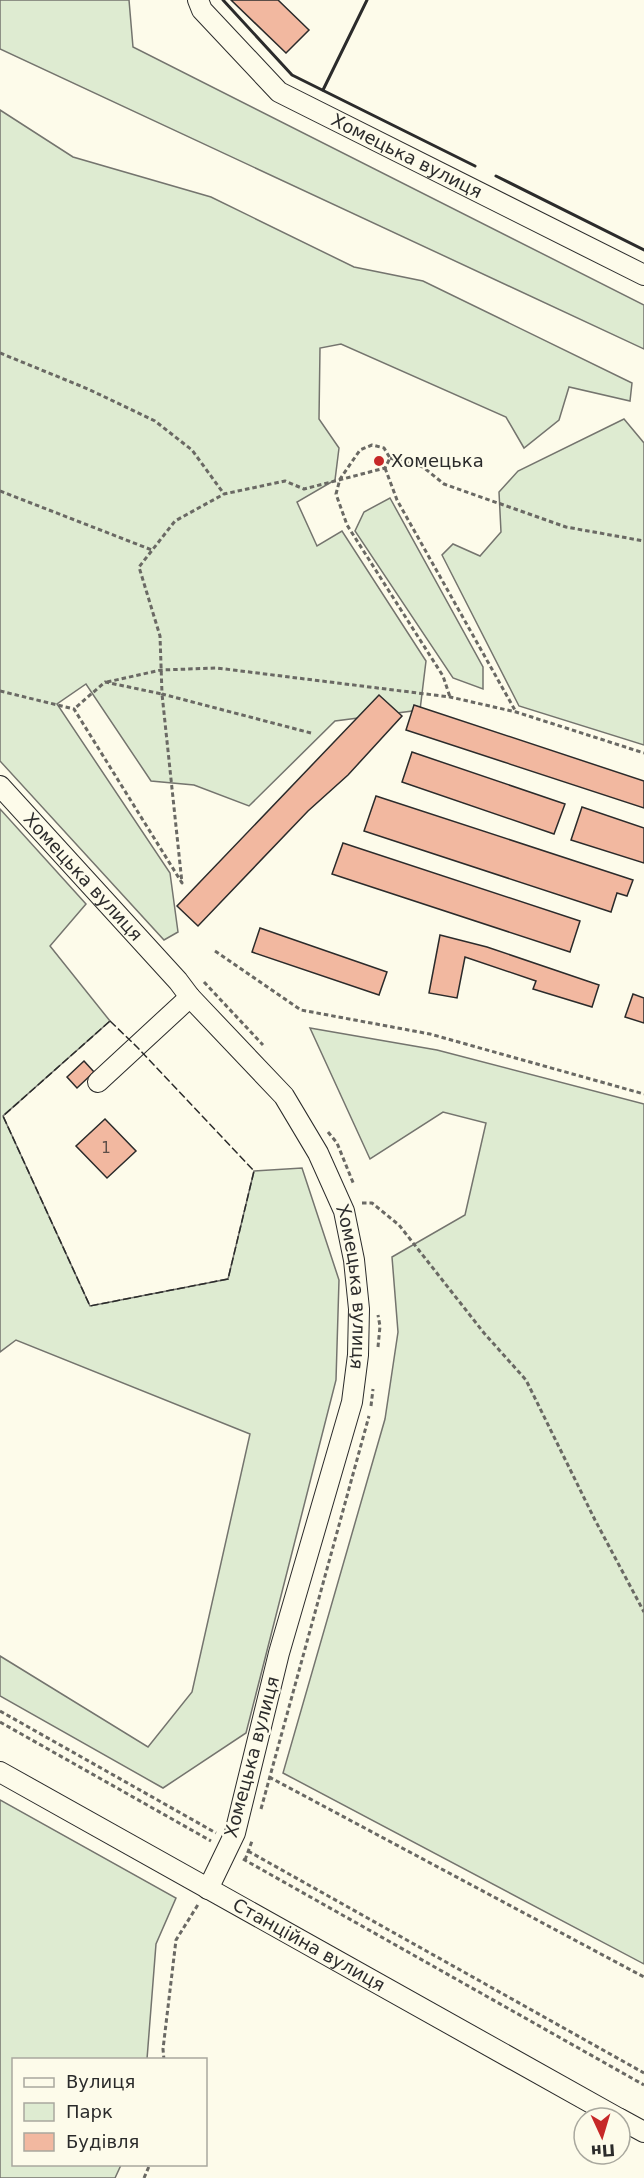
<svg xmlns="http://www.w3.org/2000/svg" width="644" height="2178" viewBox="0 0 644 2178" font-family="'DejaVu Sans',sans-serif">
  <rect width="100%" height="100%" fill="#fdfbea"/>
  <g fill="#deebd1" stroke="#74746e" stroke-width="1.5">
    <polygon points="0,0 129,0 133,47 644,305 644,349 0,49"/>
    <polygon points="0,110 73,157 211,197 354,267 423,281 632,383 630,401 569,387 559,420 524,448 506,417 341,344 320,348 319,419 339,448 335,480 297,502 317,546 342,531 426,661 420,710 335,721 249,806 194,785 151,781 86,684 57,704 170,873 178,932 164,940 0,761"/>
    <polygon points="624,419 644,443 644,745 519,706 442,555 453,544 480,556 501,532 499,492 518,471"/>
    <polygon points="390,498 483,667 483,689 453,678 355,531 364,512"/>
    <polygon points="0,809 86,904 50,946 110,1021 3,1116 90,1306 228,1279 254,1171 302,1168 339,1280 336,1380 246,1733 163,1788 0,1696 0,1656 148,1747 192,1692 250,1434 16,1340 0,1352"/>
    <polygon points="310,1028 437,1050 644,1104 644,1964 283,1773 385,1419 398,1332 392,1257 465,1215 486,1123 443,1112 370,1159"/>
    <polygon points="0,1800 176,1898 156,1944 147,2059 14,2060 14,2164 121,2165 115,2178 0,2178"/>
  </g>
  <g fill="#f2b8a0" stroke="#2b2b2b" stroke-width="1.5">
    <polygon points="231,0 278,0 309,30 286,53"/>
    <polygon points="379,695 402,716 348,775 308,811 198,926 177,906"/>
    <polygon points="414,705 644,781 644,808 406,730"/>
    <polygon points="412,752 565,804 554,834 402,782"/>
    <polygon points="376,796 633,880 627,896 617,893 611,912 364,831"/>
    <polygon points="582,807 644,828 644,863 571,840"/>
    <polygon points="343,843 580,921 570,952 332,874"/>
    <polygon points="260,928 387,972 379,995 252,952"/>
    <polygon points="440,935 487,947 599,985 592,1007 533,989 536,981 465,957 457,998 429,993"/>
    <polygon points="633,994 644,998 644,1023 625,1017"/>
    <polygon points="84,1061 94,1072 77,1088 67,1077"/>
    <polygon points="105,1119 136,1151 107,1178 76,1146"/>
  </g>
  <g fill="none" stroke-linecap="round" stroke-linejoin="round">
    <g stroke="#2b2b2b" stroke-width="22">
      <g id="minor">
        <path id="s1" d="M198,0L202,10L279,92L644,275"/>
        <path id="s2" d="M0,786L178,981L190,997L284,1096L318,1153L344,1211L354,1260L359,1309L358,1355L352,1402L279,1653L235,1833L208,1889"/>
        <polyline points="98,1082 190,997"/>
        <path id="s3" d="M0,1772L618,2118"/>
        <polyline points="620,2119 644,2132"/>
      </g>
    </g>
    <g stroke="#6a6964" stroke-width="3" stroke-dasharray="4.5 3" stroke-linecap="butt">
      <polyline points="0,353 88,389 155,421 192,450 224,494"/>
      <polyline points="390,458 423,467 444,484 566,527 644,541"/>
      <polyline points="385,468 397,500 516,712"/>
      <polyline points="0,491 152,550"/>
      <polyline points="107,682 161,670 217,668 450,697 516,712 644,753"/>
      <polyline points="0,691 74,709 182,883 162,694 105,682 74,709"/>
      <polyline points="311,733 162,694 160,636 139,567 175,521 224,494 285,481 304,489 385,468 390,458 384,448 372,445 360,450 340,479 336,494 347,525 443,676 450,697"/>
      <polyline points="215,951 301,1010 430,1034 644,1094"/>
      <polyline points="204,982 263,1045"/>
      <polyline points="328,1132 337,1143 354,1185"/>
      <polyline points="362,1203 372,1203 399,1225 484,1333 526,1380 595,1520 644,1612"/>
      <polyline points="378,1347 380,1326 378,1315"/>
      <polyline points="371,1406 373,1389"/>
      <polyline points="0,1711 216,1833"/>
      <polyline points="0,1722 211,1841"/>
      <polyline points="269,1777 644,1977"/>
      <polyline points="261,1809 369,1416"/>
      <polyline points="248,1851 644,2073"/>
      <polyline points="243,1859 644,2085"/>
      <polyline points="245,1860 252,1841"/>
      <polyline points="164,2060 163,2049 176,1940 199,1903"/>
      <polyline points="144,2178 150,2164"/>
    </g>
    <use href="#minor" stroke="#fdfbea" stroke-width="20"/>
    <polygon stroke="#2b2b2b" stroke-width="1.5" stroke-dasharray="8 3" stroke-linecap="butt" points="110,1021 137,1047 254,1171 228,1279 90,1306 3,1116"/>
    <g stroke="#2b2b2b" stroke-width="3">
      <polyline points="223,0 292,75 475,166"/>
      <polyline points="323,90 367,0"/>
      <polyline points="496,176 644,250"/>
    </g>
  </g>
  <circle fill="#c62828" stroke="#fdfbea" stroke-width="2" cx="379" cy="461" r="6"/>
  <g text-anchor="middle" stroke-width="4.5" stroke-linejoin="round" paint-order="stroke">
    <g font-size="15" fill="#5d4e48">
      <text x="106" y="1153">1</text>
    </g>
    <g font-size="18" fill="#2b2b2b" stroke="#fdfbea">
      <text dy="6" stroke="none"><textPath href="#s1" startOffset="266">Хомецька вулиця</textPath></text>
      <text dy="6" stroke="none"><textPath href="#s2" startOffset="123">Хомецька вулиця</textPath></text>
      <text dy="6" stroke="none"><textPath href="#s2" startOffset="627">Хомецька вулиця</textPath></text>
      <text transform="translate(252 1757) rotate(-75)" y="6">Хомецька вулиця</text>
      <text dy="6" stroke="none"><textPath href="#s3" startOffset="354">Станційна вулиця</textPath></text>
    </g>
    <g font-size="18" fill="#2b2b2b" stroke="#fdfbea" text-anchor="start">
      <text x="391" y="467">Хомецька</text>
    </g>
  </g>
  <rect x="12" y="2058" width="195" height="108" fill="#fdfbea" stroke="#a9a89e" stroke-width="1.5"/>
  <rect x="24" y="2078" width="30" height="9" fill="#fdfbea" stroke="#a9a89e" stroke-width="1.5"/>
  <text x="66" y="2088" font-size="18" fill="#2b2b2b">Вулиця</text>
  <rect x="24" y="2103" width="30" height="18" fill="#deebd1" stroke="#a9a89e" stroke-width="1.5"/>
  <text x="66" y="2118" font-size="18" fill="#2b2b2b">Парк</text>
  <rect x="24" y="2133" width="30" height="18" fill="#f2b8a0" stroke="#a9a89e" stroke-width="1.5"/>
  <text x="66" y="2148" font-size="18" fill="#2b2b2b">Будівля</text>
  <g transform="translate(602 2136) rotate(176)"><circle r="28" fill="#fdfbea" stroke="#a9a89e" stroke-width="1.5"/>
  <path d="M0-4.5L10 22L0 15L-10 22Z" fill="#c62828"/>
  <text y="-9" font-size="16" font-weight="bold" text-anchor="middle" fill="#2b2b2b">Пн</text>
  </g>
</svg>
